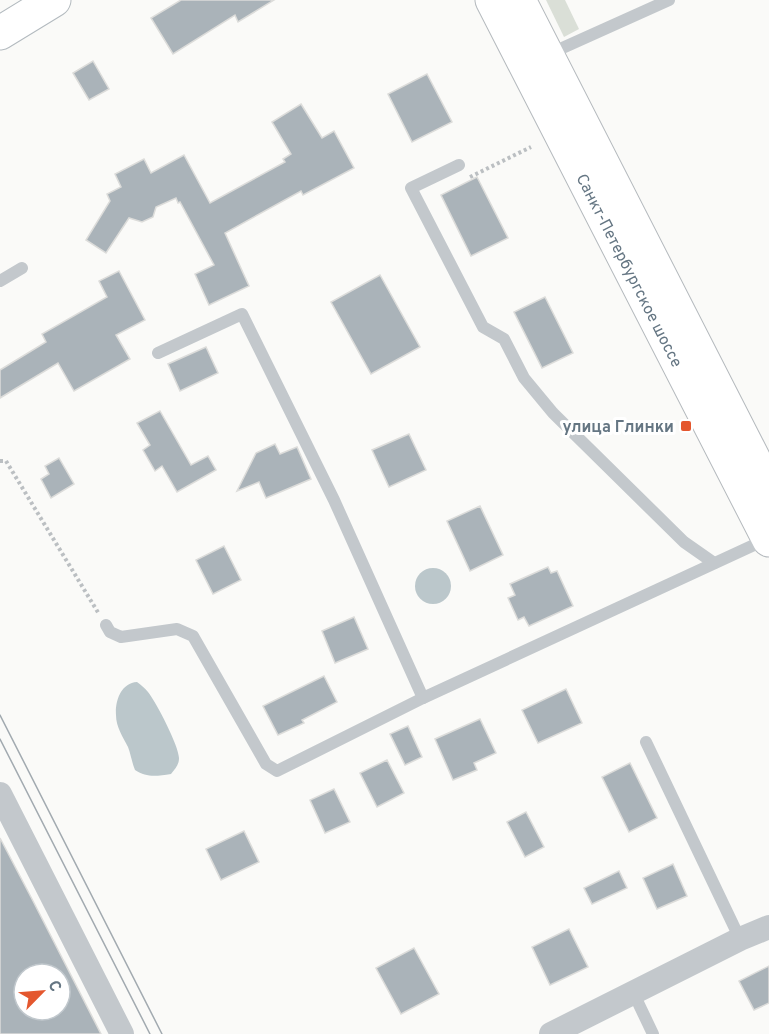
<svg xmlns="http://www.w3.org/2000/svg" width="769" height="1034" viewBox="0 0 769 1034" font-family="Overpass,sans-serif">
  <rect width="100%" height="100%" fill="#fafaf8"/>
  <polygon fill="#dadfd7" points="546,0 565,0 579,29 564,37"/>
  <g fill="#bbc7cb">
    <circle cx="433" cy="586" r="18"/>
    <path d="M137,682C141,685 145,688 148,692C156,702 179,746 179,758C179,765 175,769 171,774C157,776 147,778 135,770C132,763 131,755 128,747C123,737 116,727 116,715C115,701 121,683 137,682Z"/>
  </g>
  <g fill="#aab3b9" stroke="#dcdcda" stroke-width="1.5" fill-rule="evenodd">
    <polygon points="181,0 274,0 238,22 235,15 173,54 151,18"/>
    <polygon points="93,61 109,89 89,100 73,73"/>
    <polygon points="427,74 452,122 412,142 388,94"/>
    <polygon points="301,104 322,138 334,131 354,168 303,195 301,191 225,233 249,286 209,305 195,274 214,265 180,202 178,203 176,198 156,207 153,217 142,222 129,218 106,253 86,240 110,201 107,194 121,187 115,174 144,159 151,173 184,155 210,203 285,162 283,159 291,154 272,122"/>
    <polygon points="477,177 508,238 471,256 441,195"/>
    <polygon points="119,271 145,320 116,335 130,359 74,391 58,363 0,398 0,370 46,342 42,334 107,297 99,281"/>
    <polygon points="380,275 420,347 371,374 331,302"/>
    <polygon points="545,297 573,353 542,368 514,312"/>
    <polygon points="206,347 218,373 180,391 168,364"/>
    <polygon points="160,411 191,465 208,456 216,470 177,492 162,466 155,471 143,450 150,445 137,423"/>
    <polygon points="409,434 426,470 389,487 372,450"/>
    <polygon points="275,444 280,454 297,447 311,479 266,498 259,482 237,491 256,453"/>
    <polygon points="59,458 74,484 51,498 41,479 49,474 45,466"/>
    <polygon points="480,506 503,555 470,571 447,521"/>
    <polygon points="224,546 241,580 213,594 196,560"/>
    <polygon points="548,567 551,573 557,571 573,606 529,626 524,617 518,620 508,598 515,595 510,584"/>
    <polygon points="354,617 368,649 335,663 322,631"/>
    <polygon points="324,676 337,702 302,720 304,723 278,735 263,706"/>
    <polygon points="566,689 582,723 538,743 522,710"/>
    <polygon points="480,719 496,753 474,763 477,770 453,780 435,739"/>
    <polygon points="408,726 422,757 405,765 390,734"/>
    <polygon points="387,760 404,793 377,807 360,773"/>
    <polygon points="630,763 657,818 629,832 602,777"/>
    <polygon points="334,789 350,822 325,833 310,800"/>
    <polygon points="526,812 544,847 525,857 507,822"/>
    <polygon points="244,831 259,862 221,880 206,849"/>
    <path d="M0,838L33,901L101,1034H0ZM24,974H60V1010H24Z"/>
    <polygon points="673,864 687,896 657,909 643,878"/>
    <polygon points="619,871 627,888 592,904 584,888"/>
    <polygon points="569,929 588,967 550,985 532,947"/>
    <polygon points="414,948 439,994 401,1014 376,968"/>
    <polygon points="769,966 769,1003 754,1010 739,981"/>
  </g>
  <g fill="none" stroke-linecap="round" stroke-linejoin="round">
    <g stroke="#b3babf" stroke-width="35">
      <polyline id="secondary" points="0,33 54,0"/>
    </g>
    <g stroke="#b5babe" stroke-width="35">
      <g id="primary">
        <polyline points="492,0 769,540"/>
        <polyline points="519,0 769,489"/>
      </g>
    </g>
    <g stroke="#bbbfc2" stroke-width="4" stroke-dasharray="3 3" stroke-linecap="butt">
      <polyline points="470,177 531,147"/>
      <polyline points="0,461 6,461 99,614"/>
    </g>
    <g stroke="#c3c8cc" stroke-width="12">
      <polyline points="549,54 669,0"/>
      <polyline points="459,165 411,188 483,327 504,339 524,378 553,413 684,542 714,563"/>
      <polyline points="0,281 22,268"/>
      <polyline points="158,353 242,314 334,500 423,698"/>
      <polyline points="106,625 110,632 121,637 177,629 193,636 266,764 277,771 423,698 767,539"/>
      <polyline points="646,742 740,939"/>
      <polyline points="633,992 653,1034"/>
    </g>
    <g stroke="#c3c8cc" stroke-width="24">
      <polyline points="0,794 122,1034"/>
      <polyline points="551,1034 740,939 769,927"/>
    </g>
    <use href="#secondary" stroke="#fff" stroke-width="33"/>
    <use href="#primary" stroke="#fff" stroke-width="33"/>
    <g stroke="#a2aab0" stroke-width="1.5">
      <polyline points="0,715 162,1034"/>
      <polyline points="0,739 150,1034"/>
    </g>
  </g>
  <rect fill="#e4572e" stroke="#fff" stroke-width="2" x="680" y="420" width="12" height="12" rx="3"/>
  <g text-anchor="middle" stroke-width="6" stroke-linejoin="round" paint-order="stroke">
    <g font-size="16" fill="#657683" stroke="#fff">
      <text transform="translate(630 270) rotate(63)" y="6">Санкт-Петербургское шоссе</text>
    </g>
    <g font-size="16" font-weight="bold" fill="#657683" stroke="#fff" text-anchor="end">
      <text x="674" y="432">улица Глинки</text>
    </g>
  </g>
  <g transform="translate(42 992) rotate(65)"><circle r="28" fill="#ffffff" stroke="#c1c8cd" stroke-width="1.5"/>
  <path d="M0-4.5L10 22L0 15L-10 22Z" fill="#e4572e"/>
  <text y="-9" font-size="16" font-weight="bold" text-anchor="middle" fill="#657683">С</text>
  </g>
</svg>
